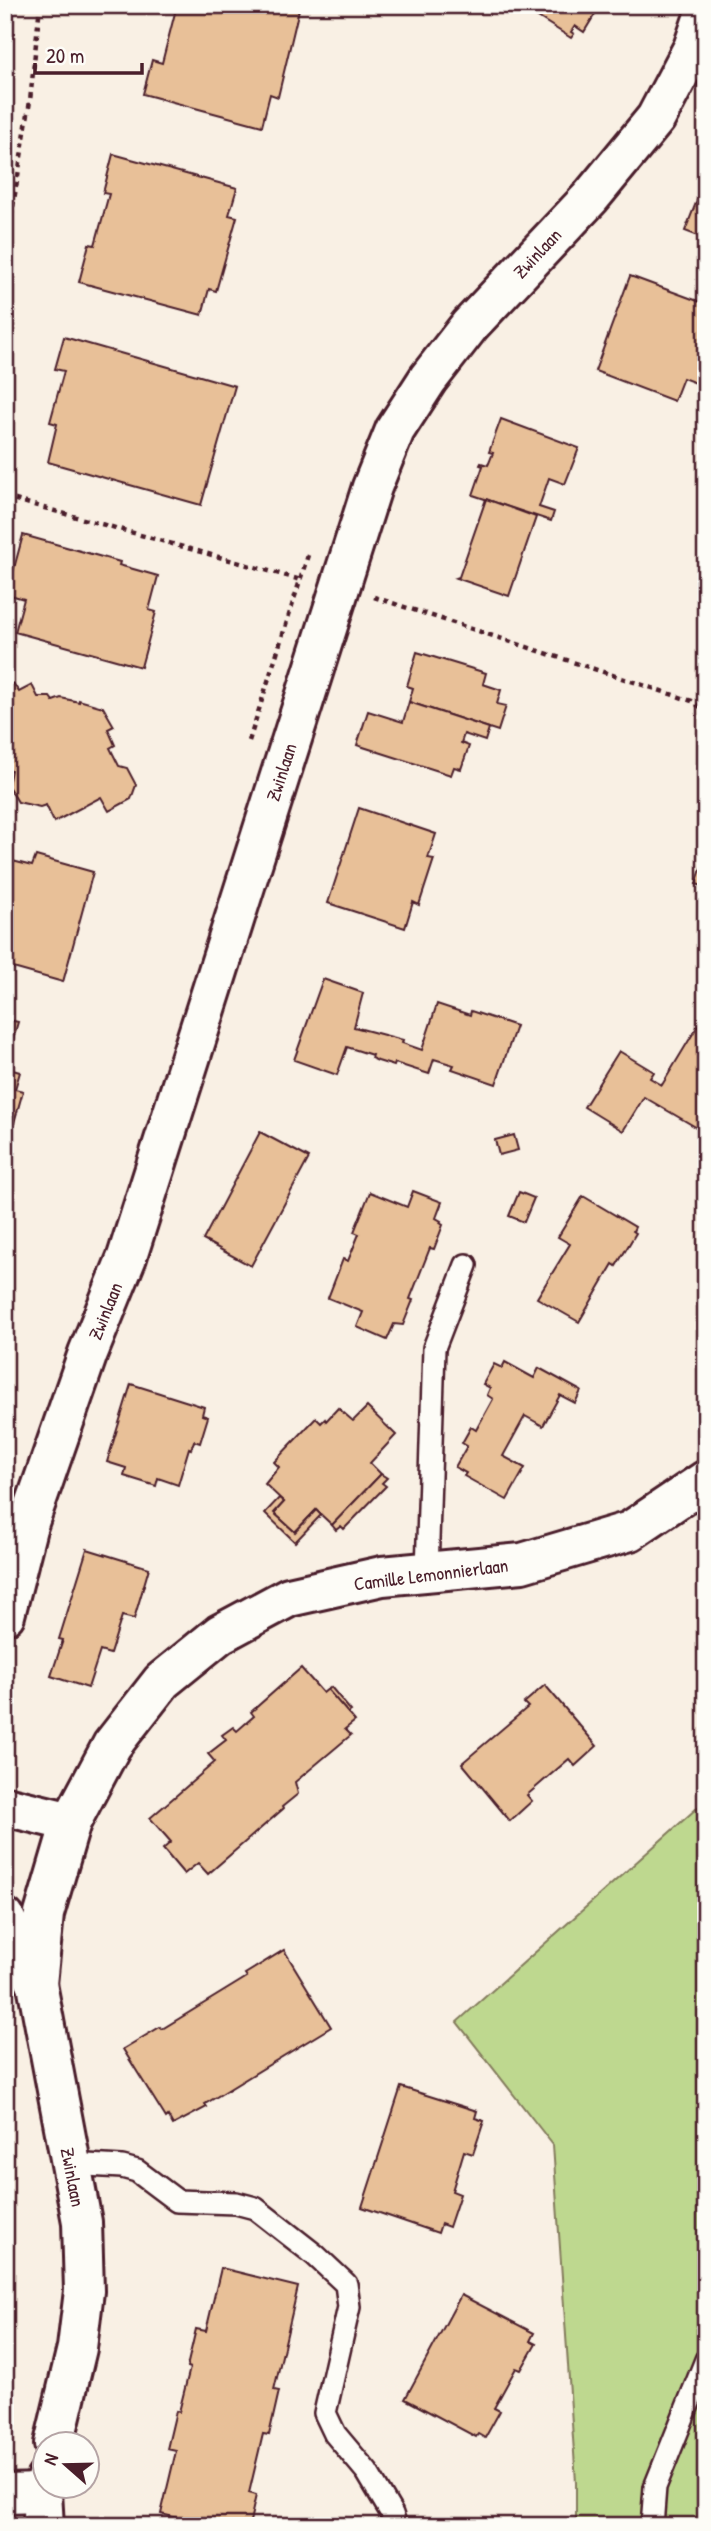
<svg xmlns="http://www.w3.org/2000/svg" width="711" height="2531" viewBox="0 0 711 2531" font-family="'Patrick Hand',sans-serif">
  <rect width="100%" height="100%" fill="#f9f0e4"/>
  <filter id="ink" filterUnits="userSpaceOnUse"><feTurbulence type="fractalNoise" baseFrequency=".0143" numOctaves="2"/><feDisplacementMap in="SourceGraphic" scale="14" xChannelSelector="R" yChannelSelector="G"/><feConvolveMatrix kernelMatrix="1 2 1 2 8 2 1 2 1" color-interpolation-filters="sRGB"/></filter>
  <g filter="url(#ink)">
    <polygon fill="#bed88f" stroke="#847c5d" stroke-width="2" points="706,1800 706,2526 576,2526 576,2482 553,2145 457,2022"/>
    <g fill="#e8c098" stroke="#4a1f2b" stroke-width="2">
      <polygon points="177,5 300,5 278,97 270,94 262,126 143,94 152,60 162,63"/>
      <polygon points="519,5 592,5 598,9 584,32 575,26 571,32 574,34 571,38"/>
      <polygon points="113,154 237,188 229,215 237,217 216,291 209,289 202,315 79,282 89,244 95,245 109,194 103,193"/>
      <polygon points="706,177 706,239 685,231"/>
      <polygon points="630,276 706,304 706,383 701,385 683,378 674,401 595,371"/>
      <polygon points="64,337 235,386 201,505 48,462 57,424 50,422 64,371 55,369"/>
      <polygon points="501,419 579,448 565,484 549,478 539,507 554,512 551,521 473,495 483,466 480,465 481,463 488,465 489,463 493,453 489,452"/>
      <polygon points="486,499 536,517 509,596 456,578 459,577"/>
      <polygon points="23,535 120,562 119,565 158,576 149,610 156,612 141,667 15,632 24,599 7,594"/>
      <polygon points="417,652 486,673 483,684 501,690 497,704 506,706 498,731 409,702 413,688 407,686"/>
      <polygon points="13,683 19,692 32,685 38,697 50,697 53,701 61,698 79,702 79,700 103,707 114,726 108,729 115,745 110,748 119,766 127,768 136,785 131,799 109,811 101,797 54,822 46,805 40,807 18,802 8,786 11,770 5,768 5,684 6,687"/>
      <polygon points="409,702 489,728 485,741 464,734 461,743 469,746 461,769 454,767 451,775 357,745 368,711 403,722"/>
      <polygon points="359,808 436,834 428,858 434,859 419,905 413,902 405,928 328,903"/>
      <polygon points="706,854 706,887 696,884"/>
      <polygon points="36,856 93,872 63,982 6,966 8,955 5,954 5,859 32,866"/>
      <polygon points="323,979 363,993 354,1027 403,1040 402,1043 422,1050 437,1004 470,1015 471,1011 516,1026 496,1084 452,1069 454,1065 434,1059 429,1074 395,1063 394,1066 378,1061 371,1058 372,1055 347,1047 337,1075 294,1060"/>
      <polygon points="706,1012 706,1133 644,1097 623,1131 584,1107 619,1051 654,1072 650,1078 662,1085"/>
      <polygon points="5,1019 18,1022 5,1066"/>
      <polygon points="5,1068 20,1072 15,1089 23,1091 5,1155"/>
      <polygon points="260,1132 309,1158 251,1266 203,1240"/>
      <polygon points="514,1135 518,1150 499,1155 495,1140"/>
      <polygon points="413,1191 442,1202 436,1218 441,1221 440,1223 443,1225 434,1249 430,1248 410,1299 413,1300 403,1325 394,1324 387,1340 357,1327 363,1312 328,1298 343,1259 348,1261 359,1234 354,1232 370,1192 407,1207"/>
      <polygon points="519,1192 534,1198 524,1222 509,1216"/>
      <polygon points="583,1196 635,1227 633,1231 636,1233 616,1266 613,1264 579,1322 537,1298 570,1244 558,1237"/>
      <polygon points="505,1362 534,1378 539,1368 581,1391 575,1403 560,1395 543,1426 525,1416 503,1456 525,1468 507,1500 464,1476 466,1473 455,1467 467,1446 462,1443 471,1427 476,1430 493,1399 487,1395 490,1388 483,1384 494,1364 502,1368"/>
      <polygon points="131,1384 204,1407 202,1415 208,1417 200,1443 194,1441 191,1449 189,1448 178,1485 158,1478 156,1486 124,1476 126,1468 107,1462"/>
      <polygon points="367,1407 396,1435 370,1463 381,1474 332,1525 316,1510 295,1532 274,1513 284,1502 265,1484 279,1467 274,1462 316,1418 321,1423 325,1419 326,1421 338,1408 353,1421"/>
      <polygon points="381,1474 387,1478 382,1483 386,1486 344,1529 341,1526 336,1530 332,1525"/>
      <polygon points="279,1498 284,1502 274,1513 295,1532 316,1510 321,1515 295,1542 265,1513"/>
      <polygon points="87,1549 149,1568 134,1619 122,1616 110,1654 100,1651 88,1688 51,1676 63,1640 59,1639"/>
      <polygon points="301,1668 323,1693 328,1689 355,1721 345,1729 351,1735 295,1782 298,1794 282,1807 283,1809 208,1874 198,1863 184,1874 163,1849 171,1842 150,1818 215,1762 208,1754 226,1740 222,1735 233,1727 237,1731 254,1716 251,1712"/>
      <polygon points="545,1685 597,1746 575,1766 569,1759 527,1795 532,1801 510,1821 462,1763 528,1707 524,1703"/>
      <polygon points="331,1687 351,1711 348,1713 328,1690"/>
      <polygon points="284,1950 331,2027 205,2104 207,2107 173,2125 168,2116 166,2118 123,2049 160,2027 162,2029 247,1977 245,1974"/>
      <polygon points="401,2087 477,2111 475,2118 484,2121 473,2154 464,2151 452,2191 460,2194 449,2227 441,2224 438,2233 362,2207"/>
      <polygon points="221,2268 298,2287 274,2390 279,2391 269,2435 263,2434 249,2493 256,2495 249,2526 224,2526 200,2520 199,2523 161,2514 176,2451 167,2449 176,2411 179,2412 190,2368 187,2367 196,2329 206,2331"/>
      <polygon points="461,2295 534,2333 530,2341 536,2344 521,2370 516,2368 494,2408 500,2411 485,2438 478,2434 476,2437 405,2399"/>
    </g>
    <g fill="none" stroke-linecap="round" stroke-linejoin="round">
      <g stroke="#4a1f2b" stroke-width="26">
        <g id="lane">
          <polyline points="427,1572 434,1348 466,1265"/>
          <polyline points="69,2164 122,2167 137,2171 177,2201 236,2203 255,2208 315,2255 346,2284 349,2307 325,2413 335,2434 367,2472 392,2514 396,2526"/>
          <polyline points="652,2526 655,2487 706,2360"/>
        </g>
      </g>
      <g stroke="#4a1f2b" stroke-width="44">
        <g id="street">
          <polyline points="5,1615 27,1528 88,1353 127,1257 372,487 395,430 428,379 470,325 590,198 656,118 693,48 706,10"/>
          <polyline points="5,1806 71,1822"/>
          <polyline points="5,1918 37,1984 82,2222 84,2291 77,2348 54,2444"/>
          <polyline points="37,1984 44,1914 71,1822 112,1745 162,1681 220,1634 289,1597 382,1576 522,1563 630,1531 706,1480"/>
          <polyline points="5,2494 42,2493"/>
          <polyline points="44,2526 42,2493 46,2479"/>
        </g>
      </g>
      <g stroke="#4a1f2b" stroke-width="4.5" stroke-dasharray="5 5" stroke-linecap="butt">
        <polyline points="5,256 30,101 40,5"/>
        <polyline points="5,497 301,580"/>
        <polyline points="374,597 692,701 706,711"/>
        <polyline points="249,741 309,552"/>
      </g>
      <use href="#lane" stroke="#fdfcf7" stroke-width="21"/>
      <use href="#street" stroke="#fdfcf7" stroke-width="38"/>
    </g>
  </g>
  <g text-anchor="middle" stroke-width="5" stroke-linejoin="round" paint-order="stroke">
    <g font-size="19" fill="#4a1f2b" stroke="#fdfcf7">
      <text transform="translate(537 253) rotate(-47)" y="7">Zwinlaan</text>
      <text transform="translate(281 772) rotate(-72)" y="7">Zwinlaan</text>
      <text transform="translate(105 1311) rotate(-68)" y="7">Zwinlaan</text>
      <text transform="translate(431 1574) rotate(-7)" y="7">Camille Lemonnierlaan</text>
      <text transform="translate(73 2177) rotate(79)" y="7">Zwinlaan</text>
    </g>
  </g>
  <rect width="711" height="2531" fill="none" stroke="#fdfcf7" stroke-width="28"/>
  <rect x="14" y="14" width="683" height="2503" fill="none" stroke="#4a1f2b" stroke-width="2.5" filter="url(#ink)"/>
  <g transform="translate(66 2465) rotate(290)"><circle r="33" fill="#fdfcf7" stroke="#b5a4a5" stroke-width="2"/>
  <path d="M0-5L12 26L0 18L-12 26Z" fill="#4a1f2b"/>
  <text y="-10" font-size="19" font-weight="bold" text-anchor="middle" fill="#4a1f2b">N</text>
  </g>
  <path d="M35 63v10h107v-10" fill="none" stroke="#4a1f2b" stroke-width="3.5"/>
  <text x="46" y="63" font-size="21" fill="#4a1f2b" stroke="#fdfcf7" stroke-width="5" paint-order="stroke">20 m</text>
</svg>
